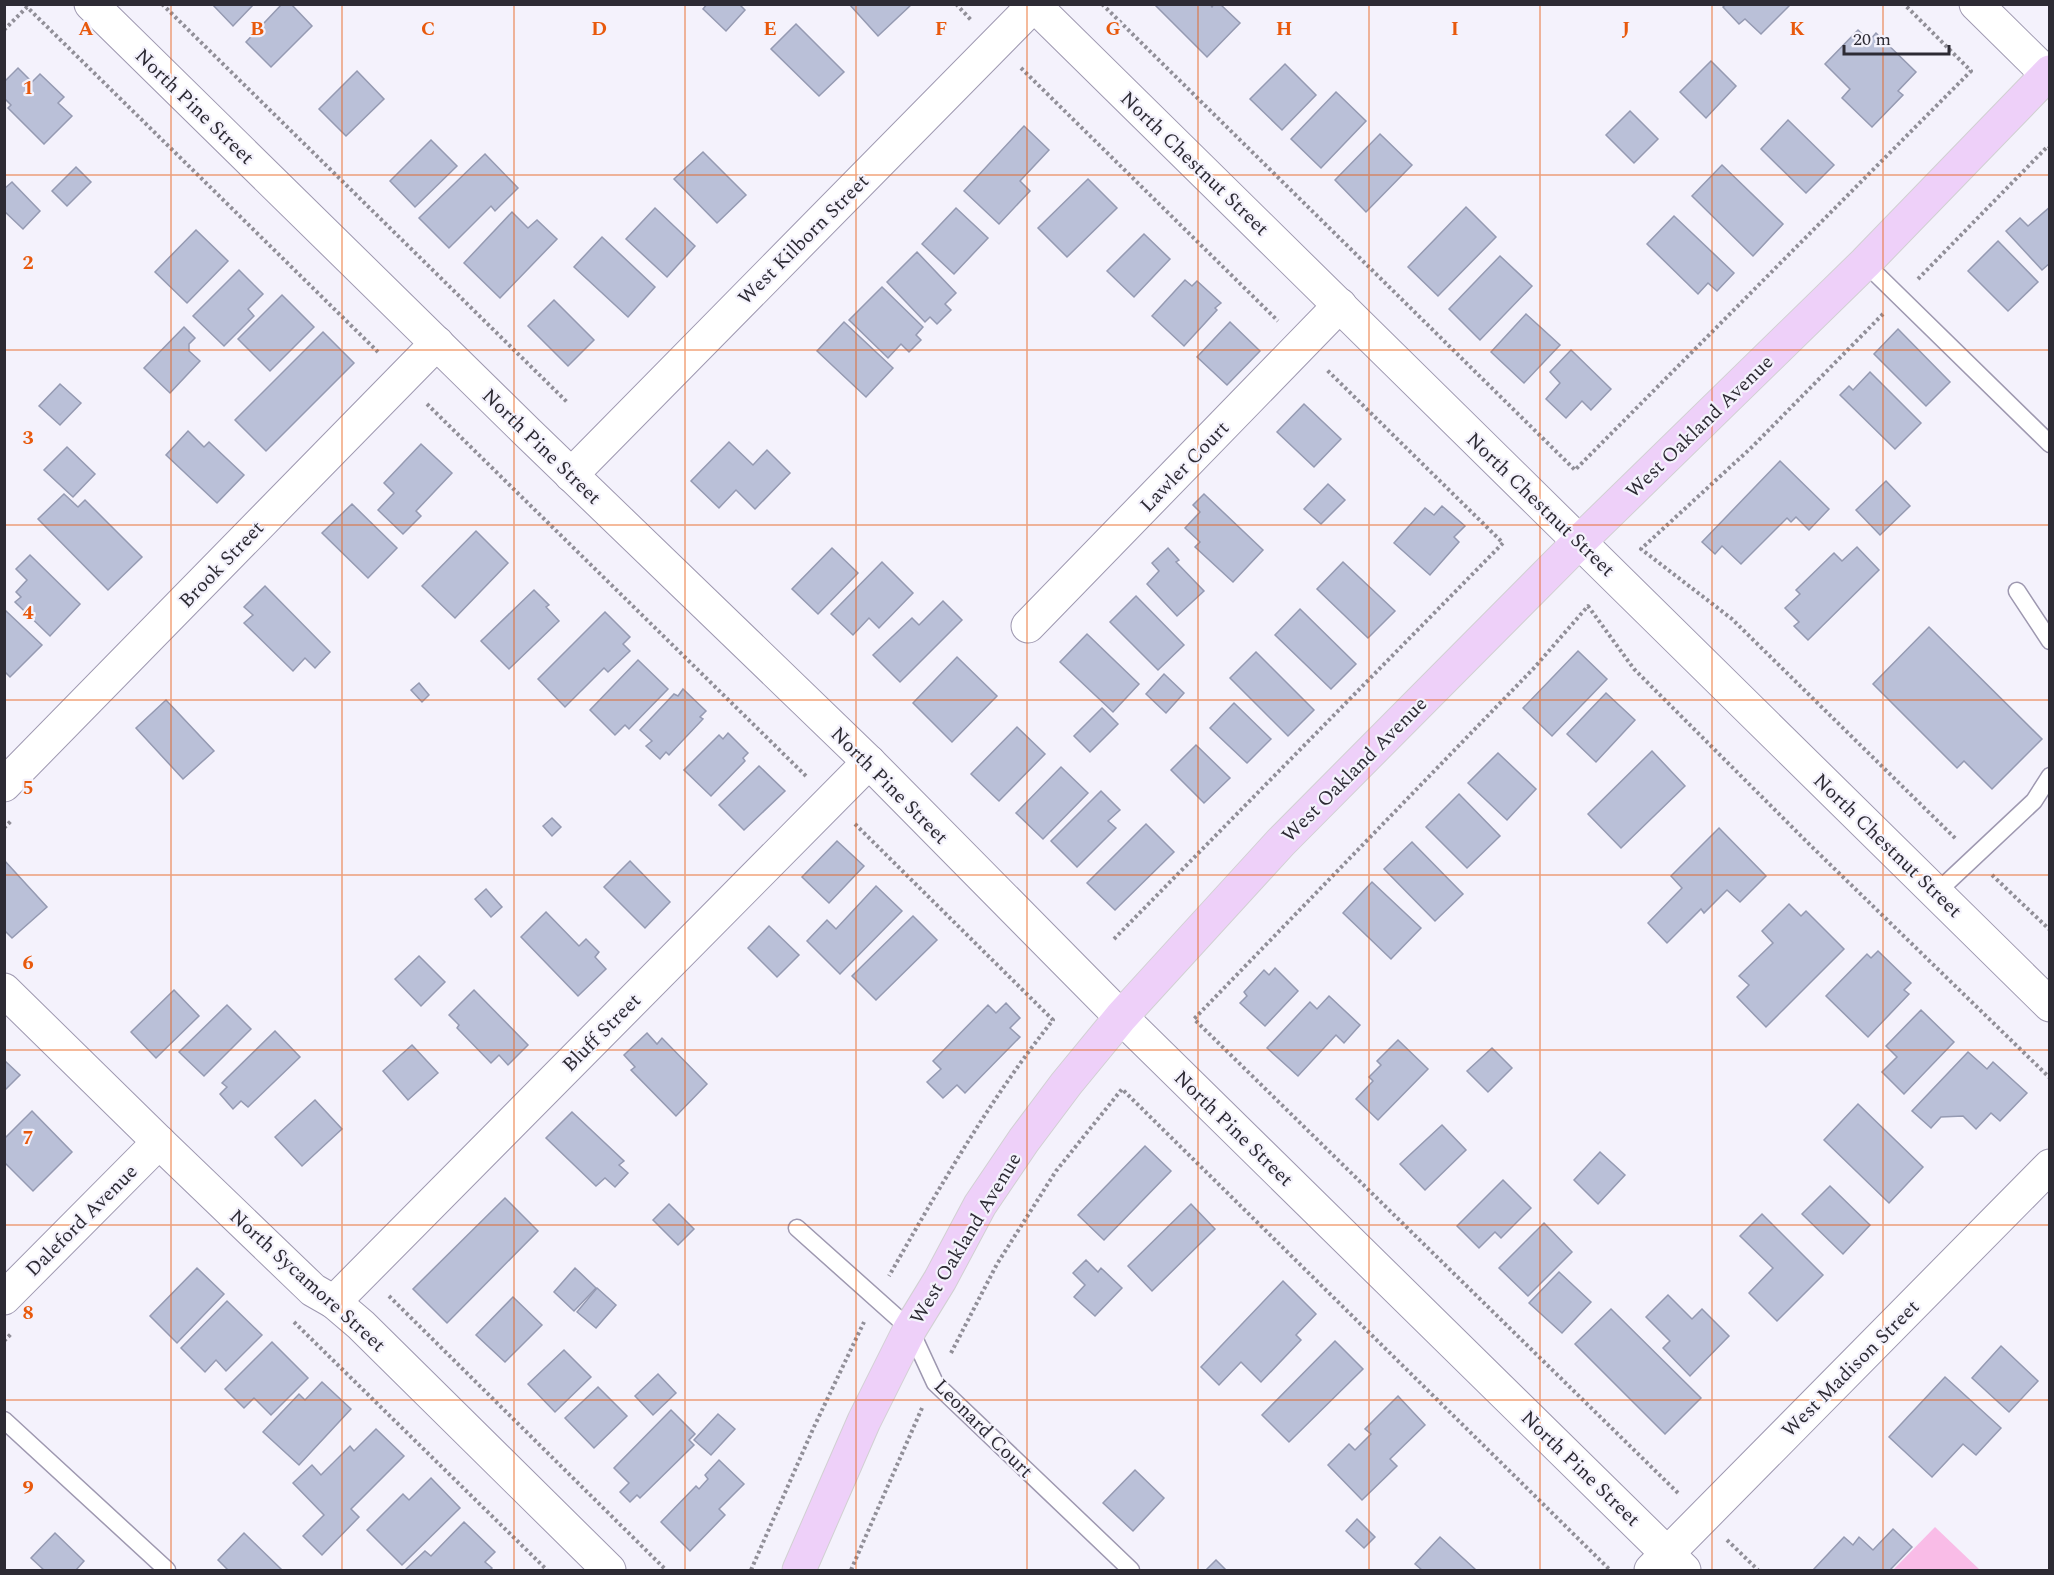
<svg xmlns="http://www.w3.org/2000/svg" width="2054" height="1575" viewBox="0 0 2054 1575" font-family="Spectral,serif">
  <rect width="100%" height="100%" fill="#f4f2fc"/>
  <polygon fill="#f9bce7" points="1935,1527 1980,1570 1893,1570"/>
  <g fill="#bac0d8" stroke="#959ab2" stroke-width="1.5">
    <polygon points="212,4 254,4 233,26"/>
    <polygon points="282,4 291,4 312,26 271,67 246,42"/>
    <polygon points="707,4 739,4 745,10 726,31 703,9"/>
    <polygon points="849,4 912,4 878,36"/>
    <polygon points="1154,4 1210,4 1212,7 1214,4 1220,4 1240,23 1207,57"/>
    <polygon points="1726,4 1791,4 1761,34 1745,19 1739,24 1723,7"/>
    <polygon points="796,24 844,72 819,96 771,49"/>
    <polygon points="1858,30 1869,41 1876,33 1916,72 1898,91 1903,95 1872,127 1842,98 1850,89 1825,64"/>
    <polygon points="1711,61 1736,86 1706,118 1680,92"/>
    <polygon points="1285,64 1316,95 1282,130 1250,99"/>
    <polygon points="18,68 32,82 40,74 64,97 58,103 72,116 44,144 8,108 11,105 4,98 4,82"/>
    <polygon points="357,71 384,99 346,136 319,109"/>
    <polygon points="1336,92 1366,121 1321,168 1291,139"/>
    <polygon points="1630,111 1658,139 1634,163 1606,135"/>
    <polygon points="1788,120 1834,165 1806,193 1761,149"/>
    <polygon points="1024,126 1049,150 1020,181 1030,191 999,224 964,191"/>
    <polygon points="1380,134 1412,165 1366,212 1335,180"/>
    <polygon points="431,140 457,166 415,207 390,181"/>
    <polygon points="703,152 746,195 717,223 674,179"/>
    <polygon points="485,154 518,188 495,211 491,206 449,248 419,218"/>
    <polygon points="1722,165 1783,224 1753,256 1692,196"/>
    <polygon points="76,167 91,182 67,206 52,191"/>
    <polygon points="1088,179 1117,208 1067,257 1038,228"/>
    <polygon points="12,182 40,211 23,229 4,211 4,189"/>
    <polygon points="1466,207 1496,237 1438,296 1408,267"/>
    <polygon points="2050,207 2050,263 2042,270 2006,231 2020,218 2028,226"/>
    <polygon points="655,208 695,246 667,277 626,239"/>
    <polygon points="956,208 988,238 954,274 922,244"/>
    <polygon points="512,212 528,228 537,220 557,239 500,298 464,263"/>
    <polygon points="1674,216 1734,273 1717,291 1708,283 1698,294 1647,244"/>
    <polygon points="196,230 228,261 187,303 155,272"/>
    <polygon points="1144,234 1170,259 1134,297 1107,271"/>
    <polygon points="602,237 655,287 628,317 574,267"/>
    <polygon points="1998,241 2038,282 2008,311 1968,271"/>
    <polygon points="917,252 956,293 945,304 951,310 937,324 930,317 925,322 887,282"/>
    <polygon points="1500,256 1532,286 1480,340 1449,309"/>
    <polygon points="239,270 263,294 248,309 254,316 224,346 193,316"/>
    <polygon points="1185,280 1192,286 1197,281 1221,303 1215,308 1217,310 1184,346 1152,316"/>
    <polygon points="882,287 923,327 916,335 921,340 909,352 901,344 888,358 849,320"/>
    <polygon points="282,295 314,327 270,371 238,339"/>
    <polygon points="554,300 594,340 568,366 528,326"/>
    <polygon points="1526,314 1560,345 1524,383 1491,352"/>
    <polygon points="844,322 893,368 866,397 817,351"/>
    <polygon points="1230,322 1260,351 1227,385 1197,357"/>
    <polygon points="184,327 195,338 189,344 189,351 200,361 170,393 144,368"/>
    <polygon points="1898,329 1950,382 1926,406 1874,354"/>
    <polygon points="323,332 354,363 266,451 235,420"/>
    <polygon points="1571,350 1611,389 1591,410 1582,401 1566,418 1546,399 1560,383 1550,372"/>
    <polygon points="1870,372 1921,423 1895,449 1840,395 1849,386 1853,390"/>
    <polygon points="60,384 81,403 60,425 39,406"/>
    <polygon points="1304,404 1341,439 1314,467 1277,432"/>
    <polygon points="188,431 204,447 209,442 244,475 217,503 166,455"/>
    <polygon points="729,442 753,465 767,450 790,473 755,509 736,490 719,508 691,481"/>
    <polygon points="421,444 452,473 416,511 421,516 403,534 378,510 394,493 384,483"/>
    <polygon points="67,447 95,474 73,497 44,470"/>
    <polygon points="1780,461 1829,509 1809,530 1796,517 1791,522 1787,518 1741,564 1722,546 1715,554 1702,542"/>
    <polygon points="1886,481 1910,506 1880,535 1856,510"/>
    <polygon points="1328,484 1345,500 1321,524 1304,509"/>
    <polygon points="64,494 78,507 85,500 142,557 108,590 38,519"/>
    <polygon points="1204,494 1263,550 1233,582 1195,547 1200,542 1185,528 1200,512 1193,505"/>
    <polygon points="352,504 397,548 368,578 322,533"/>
    <polygon points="1442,506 1465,526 1454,537 1459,542 1430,575 1394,543 1425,508 1434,515"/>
    <polygon points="476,531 508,563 455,618 422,586"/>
    <polygon points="1857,547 1879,570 1808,640 1794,626 1799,622 1785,608 1800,594 1796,590 1834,553 1842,561"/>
    <polygon points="832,548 858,573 818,614 792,589"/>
    <polygon points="1168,548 1179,560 1176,562 1204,591 1177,616 1147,584 1159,571 1152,563"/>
    <polygon points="30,555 80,604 50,636 15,602 21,597 16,592 27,580 16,569"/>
    <polygon points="882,562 913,593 879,628 869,618 853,635 831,614"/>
    <polygon points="1343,562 1395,611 1368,638 1317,589"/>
    <polygon points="265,586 330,652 315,668 305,658 293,671 244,623 253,615 244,607"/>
    <polygon points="534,590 549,605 546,607 559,621 509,669 481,641"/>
    <polygon points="1136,596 1184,645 1158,670 1110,622"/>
    <polygon points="943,601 962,620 900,682 873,655 912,618 919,625"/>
    <polygon points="1300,609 1356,664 1331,689 1275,635"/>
    <polygon points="6,611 42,645 10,677 4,671 4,612"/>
    <polygon points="605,612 630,637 623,644 630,651 608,672 604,668 565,707 538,679"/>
    <polygon points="1929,627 2042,739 1992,789 1964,761 1957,768 1873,684"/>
    <polygon points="1087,634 1139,684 1113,712 1060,662"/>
    <polygon points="1578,651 1607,679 1552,736 1523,708"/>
    <polygon points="1256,652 1314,710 1288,736 1230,678"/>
    <polygon points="957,657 997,696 952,742 913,703"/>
    <polygon points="638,660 668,689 629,729 625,725 615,735 590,710"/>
    <polygon points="1164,674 1184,693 1166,713 1146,694"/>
    <polygon points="419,683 429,695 422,702 411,690"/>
    <polygon points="683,689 706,711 700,717 703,719 669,755 666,752 660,759 646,746 652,741 640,730 674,694 678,696"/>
    <polygon points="1606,693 1635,720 1596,762 1567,734"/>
    <polygon points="166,700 214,751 183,779 136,728"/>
    <polygon points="1234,703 1271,739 1247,763 1210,728"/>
    <polygon points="1102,708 1118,724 1090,752 1074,736"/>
    <polygon points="1017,727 1045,754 999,801 971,774"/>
    <polygon points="728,733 748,753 743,758 745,761 711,796 684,770 719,735 723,739"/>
    <polygon points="1196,745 1230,778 1204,803 1171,770"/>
    <polygon points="1652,751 1685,786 1621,848 1588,814"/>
    <polygon points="1498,753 1536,789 1507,820 1468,783"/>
    <polygon points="759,766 785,791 744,830 719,805"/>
    <polygon points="1061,767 1088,793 1043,839 1016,813"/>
    <polygon points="1101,791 1120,810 1108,821 1116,828 1077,867 1051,841"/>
    <polygon points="1459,794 1500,836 1467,868 1426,827"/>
    <polygon points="552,818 561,827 552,836 543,826"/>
    <polygon points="1146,824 1174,852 1115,910 1087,883"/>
    <polygon points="1719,828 1766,876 1740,902 1727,890 1704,913 1701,909 1667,943 1648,923 1682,888 1671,876"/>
    <polygon points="837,841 864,866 829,903 802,877"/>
    <polygon points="1412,842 1463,894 1435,921 1384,869"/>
    <polygon points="4,860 47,907 12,938 4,930"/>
    <polygon points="630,861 670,902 645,928 604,887"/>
    <polygon points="1372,882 1421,928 1391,959 1343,913"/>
    <polygon points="876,886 902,911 840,974 807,941 827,920 836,929"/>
    <polygon points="486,889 502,907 491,917 475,899"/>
    <polygon points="1789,904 1801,916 1806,911 1844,949 1766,1027 1737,997 1749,985 1739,976 1773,943 1762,931"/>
    <polygon points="546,912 579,946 586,939 599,952 595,957 606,969 578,996 521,937"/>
    <polygon points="913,916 937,940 876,1000 852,976"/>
    <polygon points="769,926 799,955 777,977 748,948"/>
    <polygon points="1878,951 1911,983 1904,990 1909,994 1868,1037 1826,996 1867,954 1871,958"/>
    <polygon points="419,956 445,982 421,1006 395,979"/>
    <polygon points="1275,968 1298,991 1265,1026 1240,1003 1247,996 1244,992 1264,970 1269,975"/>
    <polygon points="174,990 199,1016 156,1058 131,1032"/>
    <polygon points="474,990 528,1045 508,1065 499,1055 491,1063 457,1028 459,1025 449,1015"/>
    <polygon points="1329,996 1360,1025 1344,1043 1336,1035 1298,1076 1267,1048 1310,1002 1317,1009"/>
    <polygon points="1006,1003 1020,1018 1010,1028 1020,1037 965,1093 957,1085 943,1098 927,1082 941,1069 933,1061 988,1005 996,1013"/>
    <polygon points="227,1005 251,1029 204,1076 179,1052"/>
    <polygon points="1921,1010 1954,1042 1904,1094 1882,1072 1897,1057 1886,1046"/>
    <polygon points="275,1031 300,1057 248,1107 241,1101 233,1109 220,1094 227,1087 222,1083"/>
    <polygon points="647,1033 657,1044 662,1038 707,1084 676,1116 631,1070 635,1067 624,1055"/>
    <polygon points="1398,1040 1428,1069 1378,1120 1356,1099 1373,1081 1369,1077 1381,1065 1377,1061"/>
    <polygon points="412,1045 438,1073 408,1100 383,1071"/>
    <polygon points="1492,1048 1512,1068 1488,1092 1467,1071"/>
    <polygon points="1968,1052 1987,1069 1993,1062 2027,1093 2000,1121 1991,1113 1976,1129 1963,1116 1941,1117 1931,1128 1912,1111"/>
    <polygon points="4,1060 20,1075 4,1091"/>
    <polygon points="315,1100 342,1129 302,1166 275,1137"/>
    <polygon points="1858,1104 1923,1167 1889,1203 1824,1140"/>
    <polygon points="32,1111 72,1152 33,1191 4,1162 4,1139"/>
    <polygon points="572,1112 624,1161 619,1165 628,1173 615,1187 605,1178 596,1186 546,1138"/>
    <polygon points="1442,1125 1466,1150 1425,1190 1400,1164"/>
    <polygon points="1145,1146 1171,1171 1104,1240 1078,1215"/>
    <polygon points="1600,1152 1625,1175 1598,1204 1574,1180"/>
    <polygon points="1503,1180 1531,1208 1501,1238 1495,1232 1479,1248 1457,1226"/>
    <polygon points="1830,1186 1870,1225 1843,1254 1802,1214"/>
    <polygon points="505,1198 538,1231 447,1323 413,1289"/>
    <polygon points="669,1204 694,1229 678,1245 653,1220"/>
    <polygon points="1191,1204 1215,1229 1152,1291 1128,1266"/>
    <polygon points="1762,1214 1823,1275 1777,1321 1749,1293 1773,1268 1740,1236"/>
    <polygon points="1544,1223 1572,1252 1528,1296 1499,1268"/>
    <polygon points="1086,1260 1098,1272 1101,1268 1122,1288 1095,1316 1074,1297 1085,1285 1073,1273"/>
    <polygon points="197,1268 224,1294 177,1343 150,1316"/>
    <polygon points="575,1268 596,1288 574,1311 554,1292"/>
    <polygon points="1559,1272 1591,1302 1562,1333 1529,1303"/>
    <polygon points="1283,1281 1316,1314 1296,1335 1301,1340 1261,1382 1241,1362 1219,1385 1201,1367"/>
    <polygon points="597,1288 616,1305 596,1328 577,1312"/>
    <polygon points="1668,1295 1692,1319 1702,1309 1729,1336 1690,1376 1663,1348 1670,1341 1646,1317"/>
    <polygon points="513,1297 542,1325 505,1362 476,1335"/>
    <polygon points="227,1301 262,1335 226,1371 216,1360 205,1372 181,1348"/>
    <polygon points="1611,1309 1701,1398 1665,1434 1575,1344"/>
    <polygon points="1335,1341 1363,1369 1289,1442 1262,1415"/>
    <polygon points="272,1342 308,1378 271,1415 254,1398 244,1408 225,1389"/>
    <polygon points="2001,1346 2038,1381 2009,1412 1972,1378"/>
    <polygon points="564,1350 591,1377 555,1412 528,1384"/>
    <polygon points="658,1374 676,1393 653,1415 635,1396"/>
    <polygon points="1945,1377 2001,1428 1976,1455 1963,1444 1932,1477 1889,1437"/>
    <polygon points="322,1382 351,1409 299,1465 263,1432 299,1394 305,1400"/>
    <polygon points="598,1387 627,1416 594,1448 565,1418"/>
    <polygon points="1398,1396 1425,1425 1390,1459 1397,1466 1362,1500 1328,1465 1349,1444 1355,1450 1371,1434 1365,1429"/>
    <polygon points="671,1410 695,1434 689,1440 694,1445 640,1498 637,1495 630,1502 620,1492 629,1483 614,1468"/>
    <polygon points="718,1414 735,1429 711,1455 694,1440"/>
    <polygon points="376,1429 404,1456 351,1509 359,1517 322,1555 303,1536 324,1515 293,1483 312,1465 321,1475 350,1446 354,1451"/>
    <polygon points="719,1460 744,1484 719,1509 725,1515 690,1551 661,1522 696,1486 699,1489 708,1479 705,1475"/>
    <polygon points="1135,1470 1164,1498 1133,1531 1103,1503"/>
    <polygon points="431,1478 460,1508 402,1565 367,1530 403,1494 409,1500"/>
    <polygon points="1357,1519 1375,1537 1364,1548 1346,1531"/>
    <polygon points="464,1522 495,1552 485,1562 492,1568 490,1570 405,1570 425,1551 431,1556"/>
    <polygon points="1893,1529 1912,1547 1890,1570 1813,1570 1844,1537 1853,1545 1859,1537 1873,1550"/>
    <polygon points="55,1533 84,1561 76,1570 44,1570 31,1558"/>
    <polygon points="244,1533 282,1570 228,1570 218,1560"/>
    <polygon points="1440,1537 1476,1570 1422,1570 1415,1564"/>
    <polygon points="1216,1560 1226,1570 1206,1570"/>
  </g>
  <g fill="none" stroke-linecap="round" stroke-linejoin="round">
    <g stroke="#9e98b0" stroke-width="19">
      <g id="lane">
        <polyline points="1865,263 2050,444"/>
        <polyline points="2017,591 2050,641"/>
        <polyline points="1936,893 2034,801 2050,776"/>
        <polyline points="797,1228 910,1329 935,1383 1131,1570"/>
        <polyline points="4,1420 167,1570"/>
      </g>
    </g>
    <g stroke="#9e98b0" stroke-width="35">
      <g id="street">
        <polyline points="91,4 527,432 869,762 1121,1017 1684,1570"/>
        <polyline points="1033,4 2050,1005"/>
        <polyline points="1976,4 2050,77"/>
        <polyline points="571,475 1035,4"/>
        <polyline points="1028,626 1340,305"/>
        <polyline points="4,785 437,343"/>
        <polyline points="4,990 159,1142 313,1290 334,1302 361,1325 609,1570"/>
        <polyline points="4,1298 159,1142"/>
        <polyline points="334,1302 869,762"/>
        <polyline points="1651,1570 2050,1166"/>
      </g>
    </g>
    <g stroke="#d1d0d2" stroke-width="35">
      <polyline id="primary" points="799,1570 864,1421 910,1329 940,1280 980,1205 1024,1140 1066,1084 1121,1017 1281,842 1579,542 1865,263 2050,72"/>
    </g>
    <g stroke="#918f98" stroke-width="4" stroke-dasharray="3 3" stroke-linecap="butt">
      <polyline points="162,4 567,402"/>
      <polyline points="956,4 972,21"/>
      <polyline points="1102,4 1575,470 1971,71 1904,4"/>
      <polyline points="4,30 27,7 378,352"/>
      <polyline points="1021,68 1278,321"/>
      <polyline points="1918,279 2048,146 2050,147"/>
      <polyline points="1883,314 1752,447 1641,549 1732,619 1957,840"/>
      <polyline points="427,404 807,777"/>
      <path d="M855,824L1053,1020C990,1099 939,1188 889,1276"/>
      <polyline points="4,828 12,820"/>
      <polyline points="1992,875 2050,930"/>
      <polyline points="1114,939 1503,543 1326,369"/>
      <polyline points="389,1296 666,1570"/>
      <polyline points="294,1322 547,1570"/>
      <polyline points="4,1341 12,1333"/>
      <polyline points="951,1353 997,1264 1056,1171 1122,1089 1610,1570"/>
      <polyline points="1678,1493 1194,1019 1534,668 1588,606 1634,669 1810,845 2050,1078"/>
      <polyline points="1727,1540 1758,1570"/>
      <polyline points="751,1570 813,1429 864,1322"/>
      <polyline points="851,1570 922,1408"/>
    </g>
    <use href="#lane" stroke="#fff" stroke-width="16"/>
    <use href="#street" stroke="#fff" stroke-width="33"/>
    <use href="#primary" stroke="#eed0f9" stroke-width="33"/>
  </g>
  <path fill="none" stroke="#e8590c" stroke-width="1.5" stroke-opacity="0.55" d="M171,4V1570M342,4V1570M514,4V1570M685,4V1570M856,4V1570M1027,4V1570M1198,4V1570M1369,4V1570M1540,4V1570M1712,4V1570M1883,4V1570M4,175H2050M4,350H2050M4,525H2050M4,700H2050M4,875H2050M4,1050H2050M4,1225H2050M4,1400H2050"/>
  <g text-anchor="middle" stroke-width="4.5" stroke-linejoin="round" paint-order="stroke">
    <g font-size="20" fill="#2d2b34" stroke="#f4f2fc">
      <text transform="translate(195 106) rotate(44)" y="7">North Pine Street</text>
      <text transform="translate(1195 163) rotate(44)" y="7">North Chestnut Street</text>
      <text transform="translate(803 239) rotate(-45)" y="7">West Kilborn Street</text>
      <text transform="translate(1699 426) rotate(-44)" y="7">West Oakland Avenue</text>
      <text transform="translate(542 446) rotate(44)" y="7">North Pine Street</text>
      <text transform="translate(1184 466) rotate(-46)" y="7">Lawler Court</text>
      <text transform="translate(1541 504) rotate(44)" y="7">North Chestnut Street</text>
      <text transform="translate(221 564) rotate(-46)" y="7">Brook Street</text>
      <text transform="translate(1354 769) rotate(-45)" y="7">West Oakland Avenue</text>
      <text transform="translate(890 785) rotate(45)" y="7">North Pine Street</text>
      <text transform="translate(1888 845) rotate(44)" y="7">North Chestnut Street</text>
      <text transform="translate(601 1032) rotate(-45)" y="7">Bluff Street</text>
      <text transform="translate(1234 1128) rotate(44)" y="7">North Pine Street</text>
      <text transform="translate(81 1220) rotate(-45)" y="7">Daleford Avenue</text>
      <text transform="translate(965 1238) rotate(-59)" y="7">West Oakland Avenue</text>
      <text transform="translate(308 1280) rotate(42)" y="7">North Sycamore Street</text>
      <text transform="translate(1850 1368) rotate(-45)" y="7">West Madison Street</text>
      <text transform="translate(984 1428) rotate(45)" y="7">Leonard Court</text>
      <text transform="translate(1581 1468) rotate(44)" y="7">North Pine Street</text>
    </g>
  </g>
  <g font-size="20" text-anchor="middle" font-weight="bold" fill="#e8590c" stroke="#f4f2fc" stroke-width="4.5" stroke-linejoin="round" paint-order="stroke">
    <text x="86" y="35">A</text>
    <text x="257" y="35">B</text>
    <text x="428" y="35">C</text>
    <text x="599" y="35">D</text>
    <text x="770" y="35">E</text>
    <text x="941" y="35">F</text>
    <text x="1113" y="35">G</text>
    <text x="1284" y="35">H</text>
    <text x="1455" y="35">I</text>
    <text x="1626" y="35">J</text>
    <text x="1797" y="35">K</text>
    <text x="28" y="94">1</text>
    <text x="28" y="269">2</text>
    <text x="28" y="444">3</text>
    <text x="28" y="619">4</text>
    <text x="28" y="794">5</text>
    <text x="28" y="969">6</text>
    <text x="28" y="1144">7</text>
    <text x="28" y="1319">8</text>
    <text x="28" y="1494">9</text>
  </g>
  <rect width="2054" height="1575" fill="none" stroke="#2d2b34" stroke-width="12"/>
  <path d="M1844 45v9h105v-9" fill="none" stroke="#2d2b34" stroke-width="3"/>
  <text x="1853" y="45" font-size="18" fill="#2d2b34" stroke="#f4f2fc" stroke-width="4.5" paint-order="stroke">20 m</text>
</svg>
